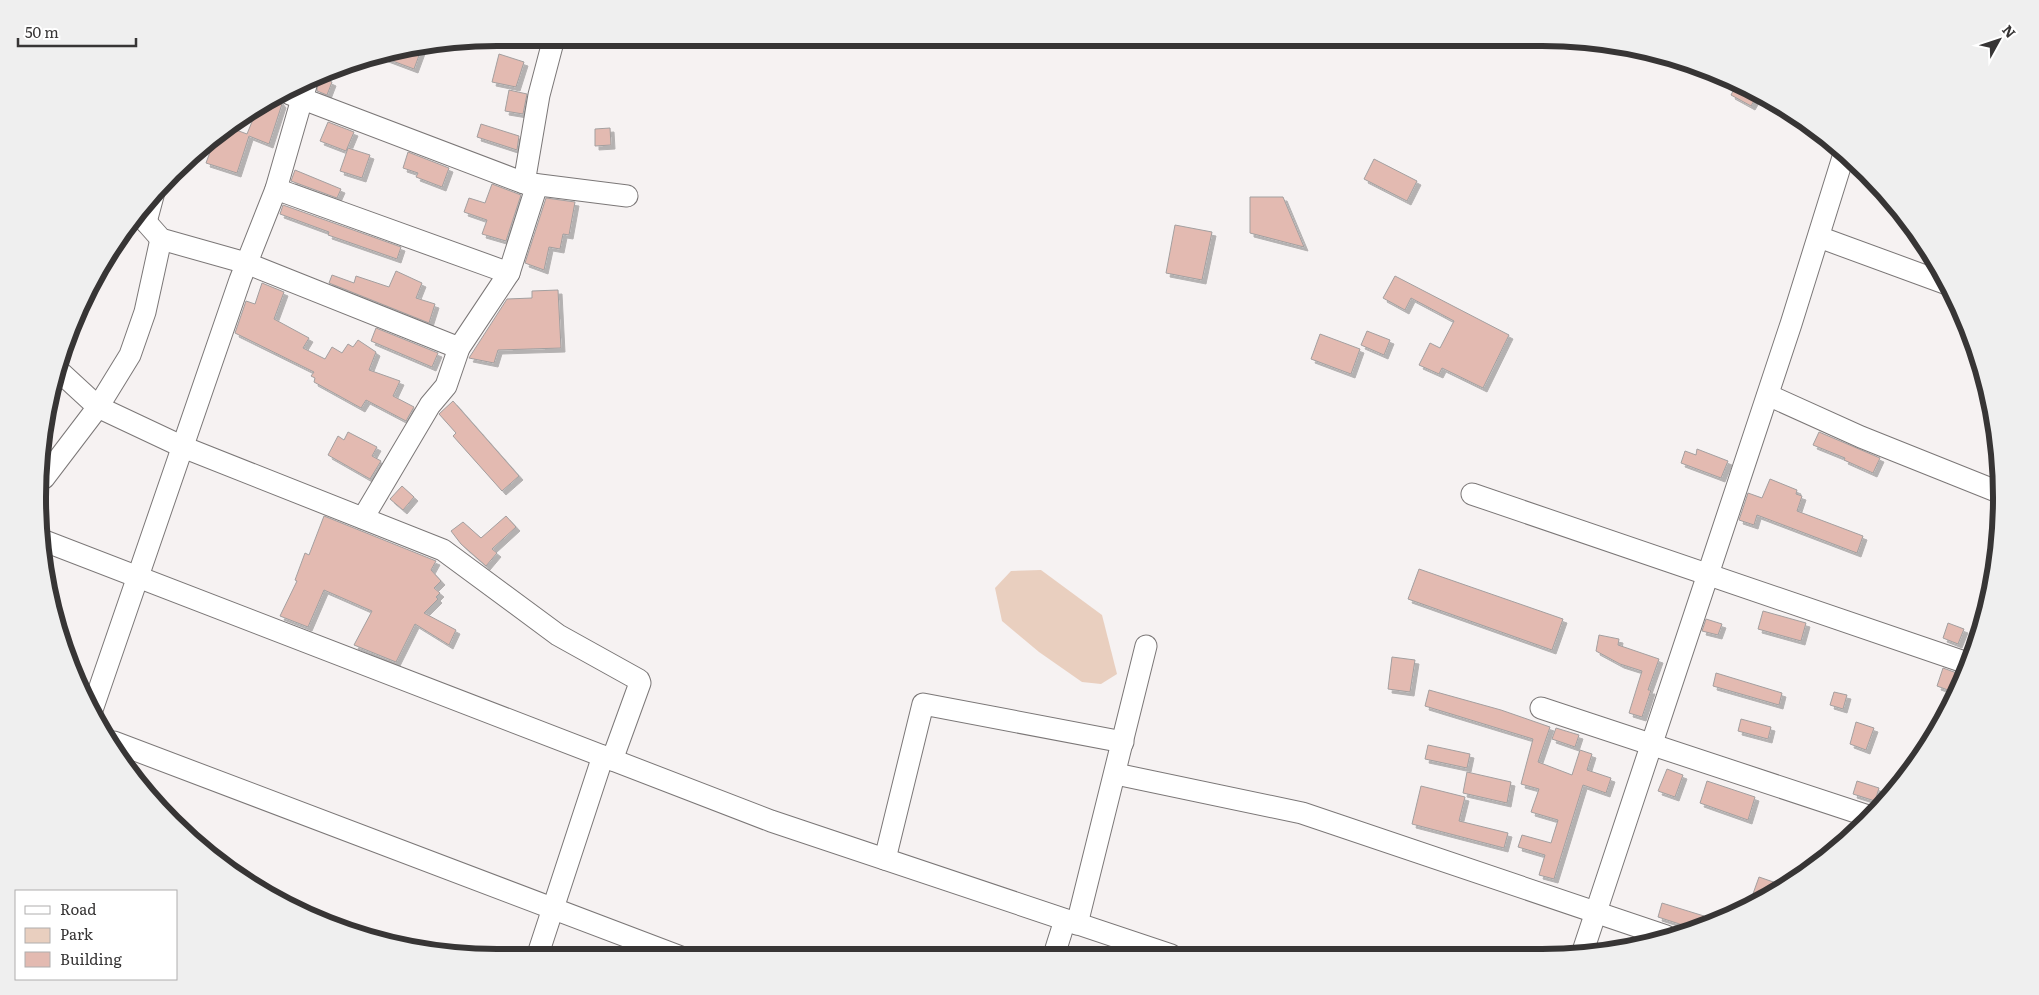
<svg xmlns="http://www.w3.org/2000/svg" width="2039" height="995" viewBox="0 0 2039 995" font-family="Literata,serif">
  <defs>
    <filter id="shadow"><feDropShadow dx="4" dy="4" stdDeviation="0" flood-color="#0004"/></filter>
  </defs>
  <rect width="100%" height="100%" fill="#f6f2f2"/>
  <polygon fill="#e9cfbf" points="1041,570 1102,615 1117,674 1101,684 1082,682 1039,652 1002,621 995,588 1011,571"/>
  <g fill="#e3bab1" stroke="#a39f9f" filter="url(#shadow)">
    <polygon points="421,50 414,69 382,57 411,52"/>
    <polygon points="499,54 524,62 516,87 492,82"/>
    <polygon points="321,77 332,82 327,95 317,91 317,79"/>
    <polygon points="1737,83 1758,94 1751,106 1731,95"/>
    <polygon points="509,90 527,94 523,114 505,111"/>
    <polygon points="279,100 282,104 269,144 249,136 237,173 206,163 217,133 228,127 247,134 256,112"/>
    <polygon points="328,122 354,132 346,151 320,141"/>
    <polygon points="481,124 519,136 517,150 477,137"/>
    <polygon points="610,128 611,145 595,146 595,129"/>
    <polygon points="348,148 370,155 362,178 340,171"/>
    <polygon points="408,152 449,168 442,187 416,177 418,173 403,168"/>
    <polygon points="1374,159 1417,181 1407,201 1364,179"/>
    <polygon points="295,170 341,189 337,198 291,181"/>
    <polygon points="492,184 521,195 506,241 482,234 487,220 464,212 469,198 485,203"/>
    <polygon points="1250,197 1283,197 1304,247 1250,233"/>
    <polygon points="546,198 575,202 569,235 563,234 560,249 549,247 544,270 525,263"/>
    <polygon points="283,205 401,247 397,259 328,235 329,232 280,214"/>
    <polygon points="1175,225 1212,232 1202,280 1166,273"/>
    <polygon points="396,271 422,283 416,298 435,304 429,323 329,283 332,275 354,283 356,276 389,287"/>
    <polygon points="1395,276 1509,335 1483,388 1442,368 1439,374 1419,365 1430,343 1440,348 1454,321 1411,298 1405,310 1383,298"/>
    <polygon points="262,283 284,292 274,319 309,338 303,348 325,359 332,347 342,353 348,344 353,347 358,340 376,352 369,370 400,381 393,396 414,407 406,421 366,400 361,408 314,382 315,378 311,376 314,372 235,333 246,301 255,304"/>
    <polygon points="558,290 561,348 498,350 494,363 469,358 507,299 532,298 532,291"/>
    <polygon points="376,328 438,353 432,367 371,341"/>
    <polygon points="1367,331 1390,340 1384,355 1361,345"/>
    <polygon points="1320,334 1360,349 1351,374 1311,359"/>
    <polygon points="453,401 519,476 502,491 453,436 456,433 439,414"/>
    <polygon points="348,432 377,447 372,456 381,461 370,479 328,455 338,436 344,440"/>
    <polygon points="1819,432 1880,458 1873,473 1844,460 1845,458 1813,445"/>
    <polygon points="1697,449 1728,461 1721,478 1681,463 1685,451 1696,455"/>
    <polygon points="1770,479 1797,490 1796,494 1802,496 1797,511 1863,536 1857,553 1757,515 1754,525 1739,520 1748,493 1762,498"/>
    <polygon points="402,486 414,497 403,510 390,499"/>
    <polygon points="324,516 436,561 431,570 441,581 434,588 440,593 436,597 438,599 424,613 456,630 449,645 415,624 396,662 354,645 372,611 324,590 308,627 280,616 297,581 295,580 305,553 309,555"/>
    <polygon points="506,516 516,527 492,549 497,553 486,566 461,544 451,531 463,522 481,538"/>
    <polygon points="1419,569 1563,619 1552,650 1408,599"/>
    <polygon points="1763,611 1806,623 1801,641 1758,629"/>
    <polygon points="1706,619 1722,624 1718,635 1702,631"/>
    <polygon points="1948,623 1964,629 1958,644 1943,638"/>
    <polygon points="1599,635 1619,639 1618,645 1659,659 1648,690 1651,690 1642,717 1629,713 1642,671 1620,664 1596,651"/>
    <polygon points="1392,657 1415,660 1410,692 1388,689"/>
    <polygon points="1943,668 1965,676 1956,693 1937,686"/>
    <polygon points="1716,673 1782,693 1779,705 1713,686"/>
    <polygon points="1429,690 1501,710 1550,727 1538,762 1572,775 1580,750 1592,754 1587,770 1611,778 1606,793 1583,785 1554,879 1539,875 1545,855 1518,847 1522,835 1551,843 1558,820 1531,812 1539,789 1521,784 1533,739 1425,706"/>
    <polygon points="1834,692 1847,695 1843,709 1830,705"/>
    <polygon points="1741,719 1771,727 1768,739 1738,731"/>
    <polygon points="1856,722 1874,728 1866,750 1850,744"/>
    <polygon points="1556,728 1579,735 1575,747 1552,739"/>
    <polygon points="1428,745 1470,754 1467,768 1425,759"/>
    <polygon points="1667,769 1683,775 1675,797 1658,791"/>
    <polygon points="1467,772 1511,782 1507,803 1463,793"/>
    <polygon points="1707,781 1755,797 1748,820 1700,803"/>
    <polygon points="1857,781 1879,788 1875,801 1853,794"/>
    <polygon points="1421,786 1465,797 1459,821 1508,833 1504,848 1412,824"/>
    <polygon points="1759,877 1782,885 1749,905"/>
    <polygon points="1662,903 1704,916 1700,927 1695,929 1658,917"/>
  </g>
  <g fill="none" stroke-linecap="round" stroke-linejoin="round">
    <g stroke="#7b7777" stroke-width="23">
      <g id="minor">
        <polyline points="290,94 524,183 627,196"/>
        <polyline points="524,183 539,95 554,38"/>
        <polyline points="276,189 509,273 459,348 446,386 430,405 363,518"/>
        <polyline points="138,213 161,239 246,263 459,348"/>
        <polyline points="146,222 154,192"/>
        <polyline points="1819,237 1947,284"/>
        <polyline points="509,273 537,185"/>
        <polyline points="60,372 98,407 183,447 443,550 558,635 639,680 640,683 612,760"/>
        <polyline points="1768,395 1861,437 2001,493"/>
        <polyline points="44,478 98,407 130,355 145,312 161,239"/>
        <polyline points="1472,494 1970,664"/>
        <polyline points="42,540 771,821 1171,955"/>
        <polyline points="1541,708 1868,816"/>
        <polyline points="92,710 240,280 276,189 306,85"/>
        <polyline points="114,742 681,957"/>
        <polyline points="1116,774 1302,813 1666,936"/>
        <polyline points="885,859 923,704 1123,742"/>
        <polyline points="1077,924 1146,646"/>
        <polyline points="1582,954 1791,324 1844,154"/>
        <polyline points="1054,955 1065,920"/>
        <polyline points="537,957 603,756"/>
      </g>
    </g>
    <use href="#minor" stroke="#fff" stroke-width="21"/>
  </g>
  <path d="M0 0H2039V995H0ZM497 46H1542A451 451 0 0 1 1993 497V498A451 451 0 0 1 1542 949H497A451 451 0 0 1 46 498V497A451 451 0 0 1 497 46Z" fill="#efefef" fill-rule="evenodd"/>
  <path fill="none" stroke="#373535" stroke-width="6" d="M497 46H1542A451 451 0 0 1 1993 497V498A451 451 0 0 1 1542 949H497A451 451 0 0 1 46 498V497A451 451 0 0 1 497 46Z"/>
  <rect x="15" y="890" width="162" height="90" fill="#ffffff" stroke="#afaeae"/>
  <rect x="25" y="906" width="25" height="8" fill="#ffffff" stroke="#afaeae"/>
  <text x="60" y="915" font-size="15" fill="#373535">Road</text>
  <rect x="25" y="928" width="25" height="15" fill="#e9cfbf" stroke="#afaeae"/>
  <text x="60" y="940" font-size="15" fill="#373535">Park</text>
  <rect x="25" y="952" width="25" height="15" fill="#e3bab1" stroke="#afaeae"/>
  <text x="60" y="965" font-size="15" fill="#373535">Building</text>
  <g transform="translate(1999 40) rotate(50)" stroke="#ffffff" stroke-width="4" paint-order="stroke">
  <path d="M0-4L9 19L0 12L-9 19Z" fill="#373535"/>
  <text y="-8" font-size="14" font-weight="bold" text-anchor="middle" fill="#373535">N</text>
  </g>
  <path d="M18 38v8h118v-8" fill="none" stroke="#373535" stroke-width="2.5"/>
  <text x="25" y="38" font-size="15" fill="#373535" stroke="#ffffff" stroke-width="4" paint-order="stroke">50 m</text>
</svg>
